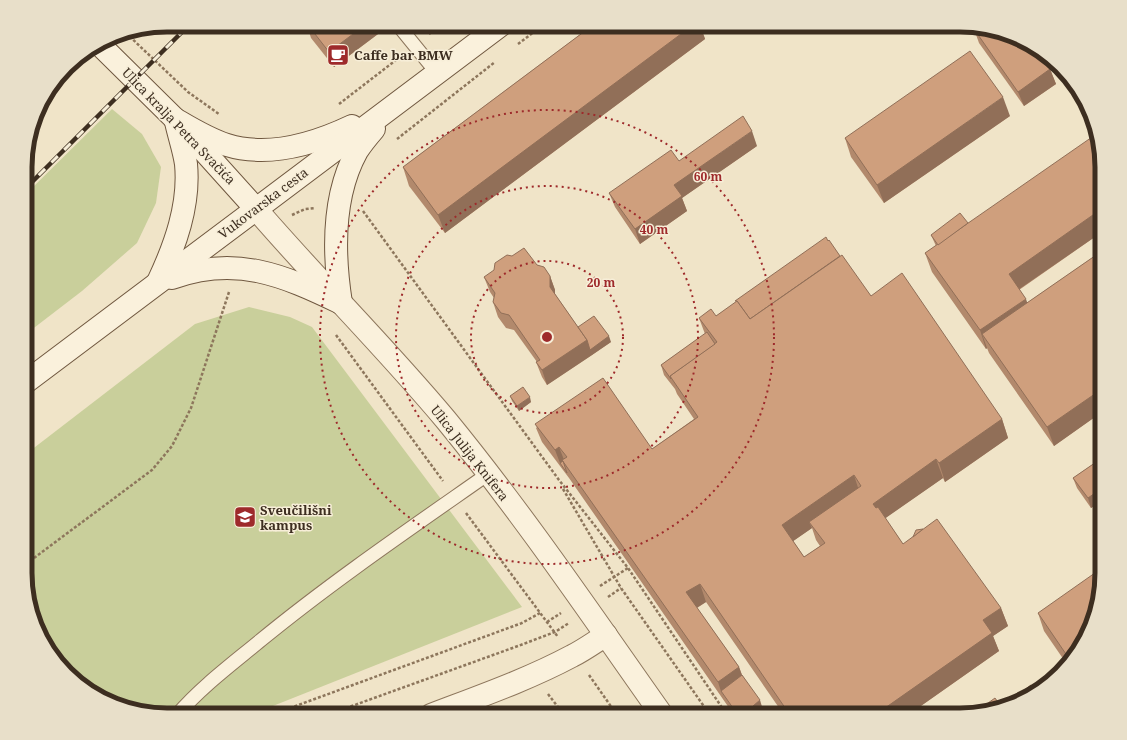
<svg xmlns="http://www.w3.org/2000/svg" width="1127" height="740" viewBox="0 0 1127 740" font-family="'Noto Serif',serif">
  <rect width="100%" height="100%" fill="#f0e4c8"/>
  <g fill="#c9cf9b">
    <polygon points="112,109 142,134 161,167 156,203 137,243 82,291 26,334 26,194"/>
    <polygon points="249,307 290,317 312,327 522,607 250,715 167,715 122,708 88,691 44,644 26,591 26,454 195,324"/>
  </g>
  <g fill="none" stroke-linecap="round" stroke-linejoin="round">
    <g stroke="#8d765c" stroke-width="15">
      <g id="service">
        <polyline points="398,25 437,73"/>
        <path d="M177,715C201,687 232,664 261,640C333,581 411,528 488,474"/>
      </g>
    </g>
    <g stroke="#8d765c" stroke-width="24">
      <g id="minor">
        <path d="M256,209C318,281 385,347 446,420C523,514 592,616 662,715"/>
        <path d="M431,715C478,697 527,680 572,656C584,650 595,642 606,635"/>
      </g>
    </g>
    <g stroke="#6f573f" stroke-width="24">
      <g id="secondary">
        <polyline points="99,44 175,119 256,209"/>
        <path d="M175,119C192,129 208,139 227,145C269,158 314,144 352,126"/>
        <path d="M172,278C236,255 283,275 341,303"/>
        <path d="M158,282C175,246 190,205 186,164C184,150 179,136 176,122"/>
        <path d="M341,303C333,252 332,196 357,151C362,143 368,136 374,129"/>
        <polyline points="26,382 501,25"/>
      </g>
    </g>
    <g stroke="#8d765c" stroke-width="2.5" stroke-dasharray="3 2" stroke-linecap="butt">
      <polyline points="126,33 188,92 219,114"/>
      <polyline points="429,34 442,25"/>
      <polyline points="518,44 543,25"/>
      <polyline points="339,104 400,57"/>
      <polyline points="397,139 495,62"/>
      <polyline points="363,211 559,480 628,568 727,715"/>
      <polyline points="292,215 305,209 315,208"/>
      <polyline points="336,335 443,481"/>
      <polyline points="563,489 621,588 710,715"/>
      <polyline points="466,513 558,637"/>
      <polyline points="26,564 152,470 172,446 191,408 229,292"/>
      <polyline points="600,586 628,568"/>
      <polyline points="608,597 621,588"/>
      <polyline points="547,622 561,613"/>
      <polyline points="589,675 617,715"/>
      <polyline points="548,694 564,715"/>
      <polyline points="271,715 522,623 540,613"/>
      <polyline points="327,715 518,646 555,632 569,623"/>
    </g>
    <use href="#service" stroke="#faf1dc" stroke-width="13"/>
    <use href="#minor" stroke="#faf1dc" stroke-width="22"/>
    <use href="#secondary" stroke="#faf1dc" stroke-width="22"/>
    <g stroke="#3d2e20" stroke-width="4.5">
      <polyline id="rail" points="26,188 189,25"/>
    </g>
    <use href="#rail" stroke="#f7eed8" stroke-width="3" stroke-dasharray="9" stroke-linecap="butt"/>
  </g>
  <g fill="#b2896c" fill-rule="evenodd">
    <polygon points="307,25 390,25 334,67 311,38"/>
    <polygon points="593,25 700,25 705,39 445,233 409,186 403,167"/>
    <polygon points="974,29 1050,69 1056,84 1024,106 979,43"/>
    <polygon points="1010,116 884,203 851,157 845,138"/>
    <polygon points="757,146 682,198 687,211 640,244 615,207 609,193 679,161"/>
    <polygon points="1102,158 1102,232 1019,290 1027,303 1102,251 1102,412 1054,446 989,353 987,348 986,349 932,272 925,253 936,246 931,235 968,223"/>
    <path d="M828,241L840,256L871,296L1002,419L1008,438L945,482L943,478L885,518L903,544L1001,608L1008,626L993,636L999,651L908,715H784L706,602L697,608L739,667L742,675L763,710L759,714V715H734L569,478L542,442L536,428L537,427L535,424L652,449L694,419L677,394L675,389L664,375L661,365L705,334L699,318L716,316ZM812,528L816,540L820,546L804,557L793,541Z"/>
    <polygon points="537,265 550,276 555,290 555,294 578,327 611,342 592,355 547,385 542,377 536,362 537,362 514,330 506,328 498,317 493,302 494,298 490,292 484,277"/>
    <polygon points="510,396 531,402 519,411 512,401"/>
    <polygon points="1102,458 1102,501 1091,508 1077,488 1073,478"/>
    <polygon points="1038,613 1078,652 1066,663 1044,631"/>
  </g>
  <g fill="#916f58">
    <polygon points="365,25 390,25 334,67 329,52"/>
    <polygon points="405,25 410,25 406,28"/>
    <polygon points="693,25 700,25 705,39 445,233 438,215"/>
    <polygon points="1044,55 1055,66 1047,71 1041,56"/>
    <polygon points="1050,69 1056,84 1024,106 1018,92"/>
    <polygon points="1003,97 1010,116 884,203 877,185"/>
    <polygon points="752,131 757,146 682,198 687,211 640,244 635,229 674,185"/>
    <polygon points="1100,210 1102,214 1102,232 1015,292 1009,274"/>
    <polygon points="550,276 555,290 555,302 550,287"/>
    <polygon points="1026,299 1032,317 982,334 987,348 986,349 980,330"/>
    <polygon points="609,336 611,342 592,355 547,385 542,370 587,340"/>
    <polygon points="1102,389 1102,412 1054,446 1047,427"/>
    <polygon points="530,397 531,402 519,411 517,406"/>
    <polygon points="1002,419 1008,438 945,482 939,463"/>
    <polygon points="559,447 566,465 562,460 565,467 560,463 555,450"/>
    <polygon points="936,459 943,478 880,522 873,504"/>
    <polygon points="854,475 860,494 809,522 812,528 789,544 782,525"/>
    <polygon points="1102,488 1102,501 1091,508 1088,498"/>
    <polygon points="700,584 706,602 693,610 686,592"/>
    <polygon points="1001,608 1008,626 993,636 999,651 908,715 875,715 983,620"/>
    <polygon points="739,667 746,686 721,691 724,701 718,682"/>
    <polygon points="760,700 763,710 758,715 753,706"/>
  </g>
  <g fill="#cf9f7d" stroke="#916f58" fill-rule="evenodd">
    <polygon points="308,25 365,25 329,52"/>
    <polygon points="593,25 693,25 438,215 403,167"/>
    <polygon points="975,28 1005,32 1039,49 1044,55 1041,56 1050,69 1018,92 974,29"/>
    <polygon points="970,51 1003,97 877,185 845,138"/>
    <polygon points="743,116 752,131 674,185 682,196 635,229 609,193 671,150 679,161"/>
    <polygon points="1095,135 1102,158 1102,212 1100,210 1009,274 1026,299 980,330 925,253"/>
    <polygon points="960,213 968,223 938,245 931,235"/>
    <polygon points="826,237 828,241 829,240 840,256 750,319 737,301 735,301"/>
    <polygon points="524,248 537,265 544,267 550,276 550,287 587,340 542,370 536,362 540,360 509,315 501,313 493,302 495,293 484,277 494,270 495,263 507,255 512,256"/>
    <polygon points="1102,251 1102,389 1047,427 982,334"/>
    <path d="M842,255L871,296L902,273L1002,419L939,463L936,459L873,504L876,508L878,507L903,544L937,519L1001,608L983,620L992,633L875,715H790L700,584L686,592L739,667L718,682L562,460L567,457L559,447L555,450L535,424L603,378L652,449L698,417L670,376L717,342L699,318L711,309L716,316L737,301L750,319ZM854,475L861,486L809,522L825,543L804,557L782,525Z"/>
    <polygon points="594,316 609,336 590,350 587,340 578,327"/>
    <polygon points="707,332 715,344 670,376 671,379 661,365"/>
    <polygon points="523,387 530,397 517,406 510,396"/>
    <polygon points="1102,458 1102,488 1088,498 1073,478"/>
    <polygon points="563,461 567,473 560,463"/>
    <polygon points="923,529 913,537 916,530"/>
    <polygon points="1102,568 1102,582 1078,652 1070,660 1038,613"/>
    <polygon points="742,675 760,700 753,706 759,715 738,715 721,691"/>
    <polygon points="1031,685 1035,692 1031,696 1010,702 1009,701"/>
    <polygon points="995,698 1000,705 974,713"/>
    <polygon points="460,707 463,715 438,715"/>
  </g>
  <g fill="none" stroke="#9e2a2b" stroke-width="2" stroke-dasharray="2 4">
    <circle cx="547" cy="337" r="76"/>
    <circle cx="547" cy="337" r="151"/>
    <circle cx="547" cy="337" r="227"/>
  </g>
  <defs>
    <g id="cafe-square" transform="scale(1.15)"><rect x="-9" y="-9" width="18" height="18" rx="4" fill="#9e2a2b" stroke="#f7eed8"/><path d="M-5.5-4.5H6V0H3Q3 3.5 0 3.5H-2.5Q-5.5 3.5-5.5 0ZM3-3.2v2h1.7v-2ZM-6 4.5H4V6H-6Z" fill="#fff"/></g>
    <g id="university-square" transform="scale(1.15)"><rect x="-9" y="-9" width="18" height="18" rx="4" fill="#9e2a2b" stroke="#f7eed8"/><path d="M0-5L7-2L0 1L-7-2ZM-4 1L0 2.5L4 1V4Q0 6-4 4Z" fill="#fff"/></g>
  </defs>
  <g fill-rule="evenodd">
    <use href="#cafe-square" x="338" y="55"/>
    <use href="#university-square" x="245" y="517"/>
  </g>
  <g text-anchor="middle" stroke-width="3" stroke-linejoin="round" paint-order="stroke">
    <g font-size="13" font-weight="bold" fill="#3d2e20" stroke="#f7eed8" text-anchor="start">
      <text x="354" y="60">Caffe bar BMW</text>
      <text x="260" y="515">Sveučilišni<tspan x="260" dy="15">kampus</tspan></text>
    </g>
    <g font-size="13" fill="#3d2e20" stroke="#f7eed8">
      <text transform="translate(179 126) rotate(46)" y="5">Ulica kralja Petra Svačića</text>
      <text transform="translate(263 203) rotate(-37)" y="5">Vukovarska cesta</text>
      <text transform="translate(470 453) rotate(52)" y="5">Ulica Julija Knifera</text>
    </g>
  </g>
  <path d="M0 0H1127V740H0ZM167 32H960A135 135 0 0 1 1095 167V573A135 135 0 0 1 960 708H167A135 135 0 0 1 32 573V167A135 135 0 0 1 167 32Z" fill="#e8dfc9" fill-rule="evenodd"/>
  <path fill="none" stroke="#3d2e20" stroke-width="5" d="M167 32H960A135 135 0 0 1 1095 167V573A135 135 0 0 1 960 708H167A135 135 0 0 1 32 573V167A135 135 0 0 1 167 32Z"/>
  <circle cx="547" cy="337" r="6" fill="#9e2a2b" stroke="#f7eed8" stroke-width="2"/>
  <g font-size="12" text-anchor="middle" font-weight="bold" fill="#9e2a2b" stroke="#f7eed8" stroke-width="3" stroke-linejoin="round" paint-order="stroke">
    <text x="708" y="181">60 m</text>
    <text x="654" y="234">40 m</text>
    <text x="601" y="287">20 m</text>
  </g>
</svg>
